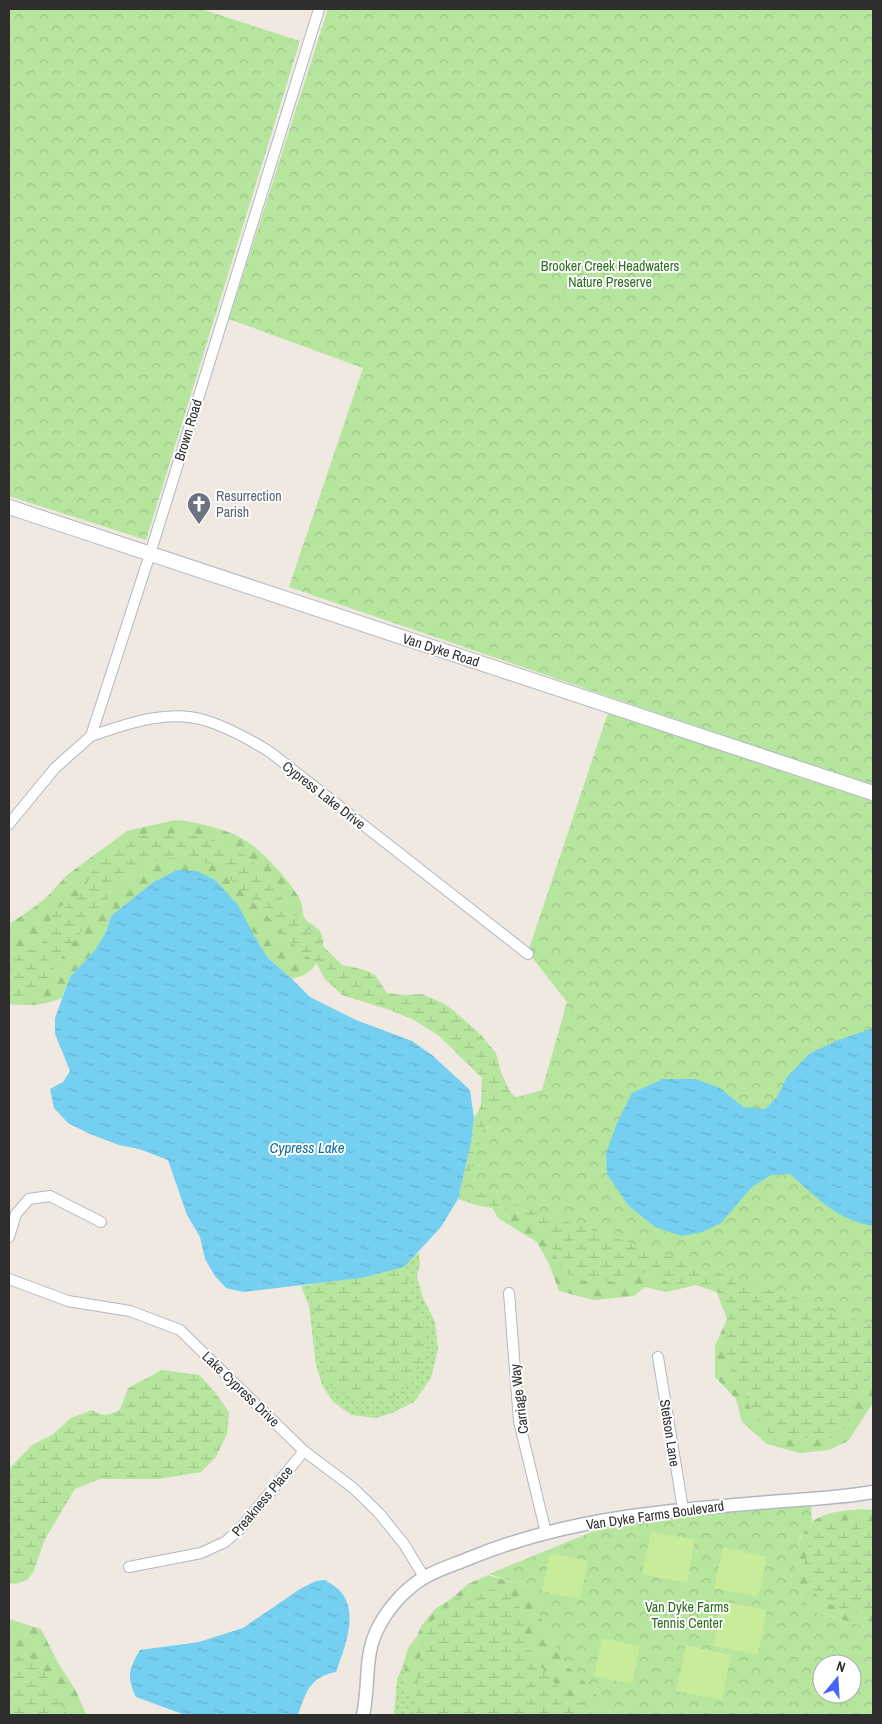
<svg xmlns="http://www.w3.org/2000/svg" width="882" height="1724" viewBox="0 0 882 1724" font-family="'Archivo Narrow',sans-serif">
  <defs>
    <pattern id="grass-dots" width="8" height="8" patternUnits="userSpaceOnUse" patternTransform="scale(1.25)"><rect width="8" height="8" fill="#b6e59e"/><path d="M2 2h.1M6 6h.1" fill="none" stroke="#9dc588" stroke-width="1.8" stroke-linecap="round"/></pattern>
    <pattern id="forest-firs" width="22" height="20" patternUnits="userSpaceOnUse" patternTransform="scale(1.25)"><rect width="22" height="20" fill="#b6e59e"/><path d="M5 1l3.5 6h-7zM16 11l3.5 6h-7z" fill="#9dc588"/></pattern>
    <pattern id="wetland-marsh" width="20" height="14" patternUnits="userSpaceOnUse" patternTransform="scale(1.25)"><rect width="20" height="14" fill="#b6e59e"/><path d="M1 5h8M5 5V1M11 12h8M15 12V8" fill="none" stroke="#9dc588"/></pattern>
    <pattern id="park-crowns" width="20" height="18" patternUnits="userSpaceOnUse" patternTransform="scale(1.25)"><rect width="20" height="18" fill="#b6e59e"/><path d="M2 6a3 3 0 1 1 6 0M12 15a3 3 0 1 1 6 0" fill="none" stroke="#9dc588"/></pattern>
    <pattern id="water-ripples" width="26" height="14" patternUnits="userSpaceOnUse" patternTransform="scale(1.25)"><rect width="26" height="14" fill="#75cff0"/><path d="M2 4q2-2 4 0t4 0M15 11q2-2 4 0t4 0" fill="none" stroke="#66b2ce"/></pattern>
  </defs>
  <rect width="100%" height="100%" fill="#efe9e1"/>
  <g fill="url(#grass-dots)">
    <polygon points="419,1252 420,1264 417,1277 423,1298 435,1322 438,1349 431,1378 414,1402 392,1413 376,1418 352,1415 333,1402 322,1385 316,1365 309,1306 301,1286 361,1278 403,1267"/>
    <polygon points="404,1662 405,1686 429,1715 394,1715 397,1680"/>
  </g>
  <g fill="url(#forest-firs)">
    <path d="M175,820C198,822 228,829 248,842C262,851 296,887 301,902C303,907 302,913 304,917C308,924 318,926 321,933C327,945 318,966 307,973C303,976 297,977 292,979L268,958L253,934L152,883L111,916L106,932L95,950L70,977L62,998C42,1006 30,1006 9,1004V924L33,908L48,896L67,875L127,831Z"/>
    <polygon points="484,1194 873,1325 873,1403 848,1441 829,1450 799,1453 767,1444 742,1422 736,1399 715,1377 715,1346 727,1319 717,1292 696,1285 666,1292 645,1287 634,1296 594,1300 559,1291 549,1264 537,1242 498,1218"/>
    <path d="M861,1509L873,1510V1638L867,1627L818,1613L803,1604L800,1591L790,1585C794,1567 797,1532 813,1521C826,1511 846,1511 861,1509Z"/>
    <polygon points="488,1575 526,1586 538,1600 540,1616 565,1665 577,1673 614,1715 429,1715 424,1712 405,1686 404,1662 408,1648 417,1636 422,1625 435,1609 451,1599 468,1584"/>
    <polygon points="9,1619 41,1629 58,1663 76,1691 85,1712 88,1715 9,1715"/>
  </g>
  <g fill="url(#wetland-marsh)">
    <path d="M152,832L193,835L222,844L246,856L264,873L292,912L305,927L319,936L324,947L342,965L365,970L375,975L387,993L404,995L422,994L445,1004L460,1016L481,1035L496,1053L501,1073L511,1093L525,1106L873,1226V1376L859,1387L845,1429L828,1440L771,1435L750,1408L740,1382L725,1355L727,1319L717,1292L696,1285L668,1283L649,1271L622,1282L584,1281L561,1271L545,1229L507,1210L479,1206L458,1199L471,1143L474,1118L481,1106L482,1078L438,1035L414,1020L390,1010L342,995L324,978L316,962L300,952L270,919L217,866L195,859L173,858L153,861L138,869L113,890L54,968L34,999L9,998V952C25,952 41,951 47,934C49,928 49,921 53,915C61,901 70,906 77,898C87,887 91,870 101,859C111,847 137,836 152,832Z"/>
    <polygon points="404,1267 411,1297 423,1322 427,1339 422,1359 410,1381 395,1396 382,1403 357,1400 331,1387 320,1366 320,1348 311,1298 312,1284 361,1278"/>
    <path d="M162,1370L199,1375L215,1392L229,1412L227,1434L216,1457L201,1472L158,1479H100L75,1489L45,1539L33,1573L27,1580L15,1584L9,1583V1469L32,1445L52,1435L71,1418L92,1410C103,1417 109,1415 120,1410L128,1388Z"/>
    <polygon points="862,1519 873,1526 873,1608 858,1613 829,1604 813,1592 804,1564 809,1546 818,1525 845,1520"/>
    <polygon points="491,1589 502,1592 512,1597 523,1613 526,1643 546,1674 565,1694 585,1705 593,1715 417,1715 415,1705 421,1647 430,1624 441,1611 454,1600 472,1591"/>
    <polygon points="9,1652 38,1661 68,1715 9,1715"/>
  </g>
  <g fill="url(#park-crowns)" fill-rule="evenodd">
    <polygon points="9,9 201,9 300,41 146,540 9,496"/>
    <polygon points="328,9 873,9 873,787 289,587 363,368 229,319"/>
    <polygon points="609,710 873,798 873,1325 464,1187 492,1104 542,1090 567,1002 528,952"/>
    <path d="M811,1503L812,1521L800,1538L790,1585L800,1591L803,1604L818,1613L867,1627L873,1638V1715H614L577,1673L565,1665L540,1616L538,1600L526,1586L489,1574L621,1520ZM822,1664H852V1694H822Z"/>
  </g>
  <g fill="#c9ec9a">
    <polygon points="651,1531 695,1540 687,1583 642,1574"/>
    <polygon points="723,1547 767,1557 758,1597 714,1588"/>
    <polygon points="550,1553 588,1561 580,1599 542,1591"/>
    <polygon points="722,1601 767,1610 758,1655 713,1646"/>
    <polygon points="602,1638 640,1646 632,1684 594,1676"/>
    <polygon points="686,1645 731,1655 722,1700 676,1691"/>
  </g>
  <g fill="url(#water-ripples)">
    <polygon points="177,870 197,871 215,880 238,905 253,934 268,958 292,979 310,997 356,1020 412,1041 432,1055 470,1090 474,1118 471,1143 458,1199 441,1227 404,1267 361,1278 243,1292 226,1288 215,1276 205,1259 200,1237 187,1215 168,1160 139,1149 119,1145 90,1134 68,1123 54,1108 50,1089 63,1082 70,1071 55,1034 55,1018 70,977 95,950 106,932 111,916 152,883"/>
    <path d="M873,1028V1226C837,1220 816,1197 790,1174L771,1175L751,1188L721,1223L702,1232L682,1236L655,1227L628,1205L607,1174L606,1153L617,1123L632,1093L663,1079H695L720,1088L743,1107L765,1109L777,1097L787,1077L809,1054L836,1041Z"/>
    <path d="M325,1580C329,1583 335,1586 338,1589C361,1610 344,1649 336,1672C309,1677 306,1693 298,1715H185L136,1697C126,1676 129,1669 140,1650L199,1642L243,1628L300,1589L316,1581Z"/>
  </g>
  <g fill="none" stroke-linecap="round" stroke-linejoin="round">
    <g stroke="#b4b7c1" stroke-width="12">
      <g id="minor">
        <path d="M91,736C127,724 167,709 204,720C228,727 249,739 270,752L528,954"/>
        <polyline points="9,824 55,768 91,736 150,554 319,9"/>
        <polyline points="9,1237 16,1214 29,1199 50,1196 101,1222"/>
        <polyline points="9,1279 68,1301 130,1311 180,1330 304,1451 352,1487 378,1512 404,1544 424,1577"/>
        <polyline points="509,1293 519,1421 546,1533"/>
        <polyline points="658,1357 683,1509"/>
        <polyline points="129,1567 201,1553 225,1542 240,1529 304,1451"/>
      </g>
    </g>
    <g stroke="#b4b7c1" stroke-width="15">
      <path id="tertiary" d="M363,1715C370,1685 363,1655 379,1626C389,1607 406,1588 425,1577C439,1569 456,1564 470,1558C567,1518 669,1510 771,1502C805,1499 840,1498 873,1492"/>
    </g>
    <g stroke="#b4b7c1" stroke-width="16">
      <polyline id="secondary" points="9,507 873,793"/>
    </g>
    <use href="#minor" stroke="#fff" stroke-width="10"/>
    <use href="#tertiary" stroke="#fff" stroke-width="12"/>
    <use href="#secondary" stroke="#fff" stroke-width="14"/>
  </g>
  <defs>
    <g id="church-pin" transform="scale(1.25)"><path d="M0 17L-7.5 6A9.5 9.5 0 1 1 7.5 6Z" fill="#6b7280" stroke="#fff"/><path d="M-1.2-6h2.4v3.5h3.3v2.4h-3.3V6h-2.4V-.1h-3.3v-2.4h3.3Z" fill="#fff"/></g>
  </defs>
  <g fill-rule="evenodd">
    <use href="#church-pin" x="199" y="504"/>
  </g>
  <g text-anchor="middle" stroke-width="4" stroke-linejoin="round" paint-order="stroke">
    <g font-size="14" fill="#2c6e1b" stroke="#fff">
      <text x="610" y="271">Brooker Creek Headwaters<tspan x="610" dy="16">Nature Preserve</tspan></text>
      <text x="687" y="1612">Van Dyke Farms<tspan x="687" dy="16">Tennis Center</tspan></text>
    </g>
    <g font-size="14" fill="#2e2e2e" stroke="#fff">
      <text transform="translate(188 430) rotate(-73)" y="5">Brown Road</text>
      <text transform="translate(441 650) rotate(18)" y="5">Van Dyke Road</text>
      <text transform="translate(324 795) rotate(38)" y="5">Cypress Lake Drive</text>
      <text transform="translate(241 1389) rotate(44)" y="5">Lake Cypress Drive</text>
      <text transform="translate(519 1399) rotate(-97)" y="5">Carriage Way</text>
      <text transform="translate(670 1433) rotate(81)" y="5">Stetson Lane</text>
      <text transform="translate(262 1501) rotate(-50)" y="5">Preakness Place</text>
      <text transform="translate(655 1515) rotate(-8)" y="5">Van Dyke Farms Boulevard</text>
    </g>
    <g font-size="14" fill="#5b616d" stroke="#fff" text-anchor="start">
      <text x="216" y="501">Resurrection<tspan x="216" dy="16">Parish</tspan></text>
    </g>
    <g font-size="15" font-style="italic" fill="#0d6fa3" stroke="#fff">
      <text x="307" y="1153">Cypress Lake</text>
    </g>
  </g>
  <rect width="882" height="1724" fill="none" stroke="#2e2e2e" stroke-width="20"/>
  <g transform="translate(837 1679) rotate(18)"><circle r="24" fill="#ffffff" stroke="#ababab"/>
  <path d="M0-4L9 19L0 12L-9 19Z" fill="#4264fb"/>
  <text y="-8" font-size="14" font-weight="bold" text-anchor="middle" fill="#2e2e2e">N</text>
  </g>
</svg>
